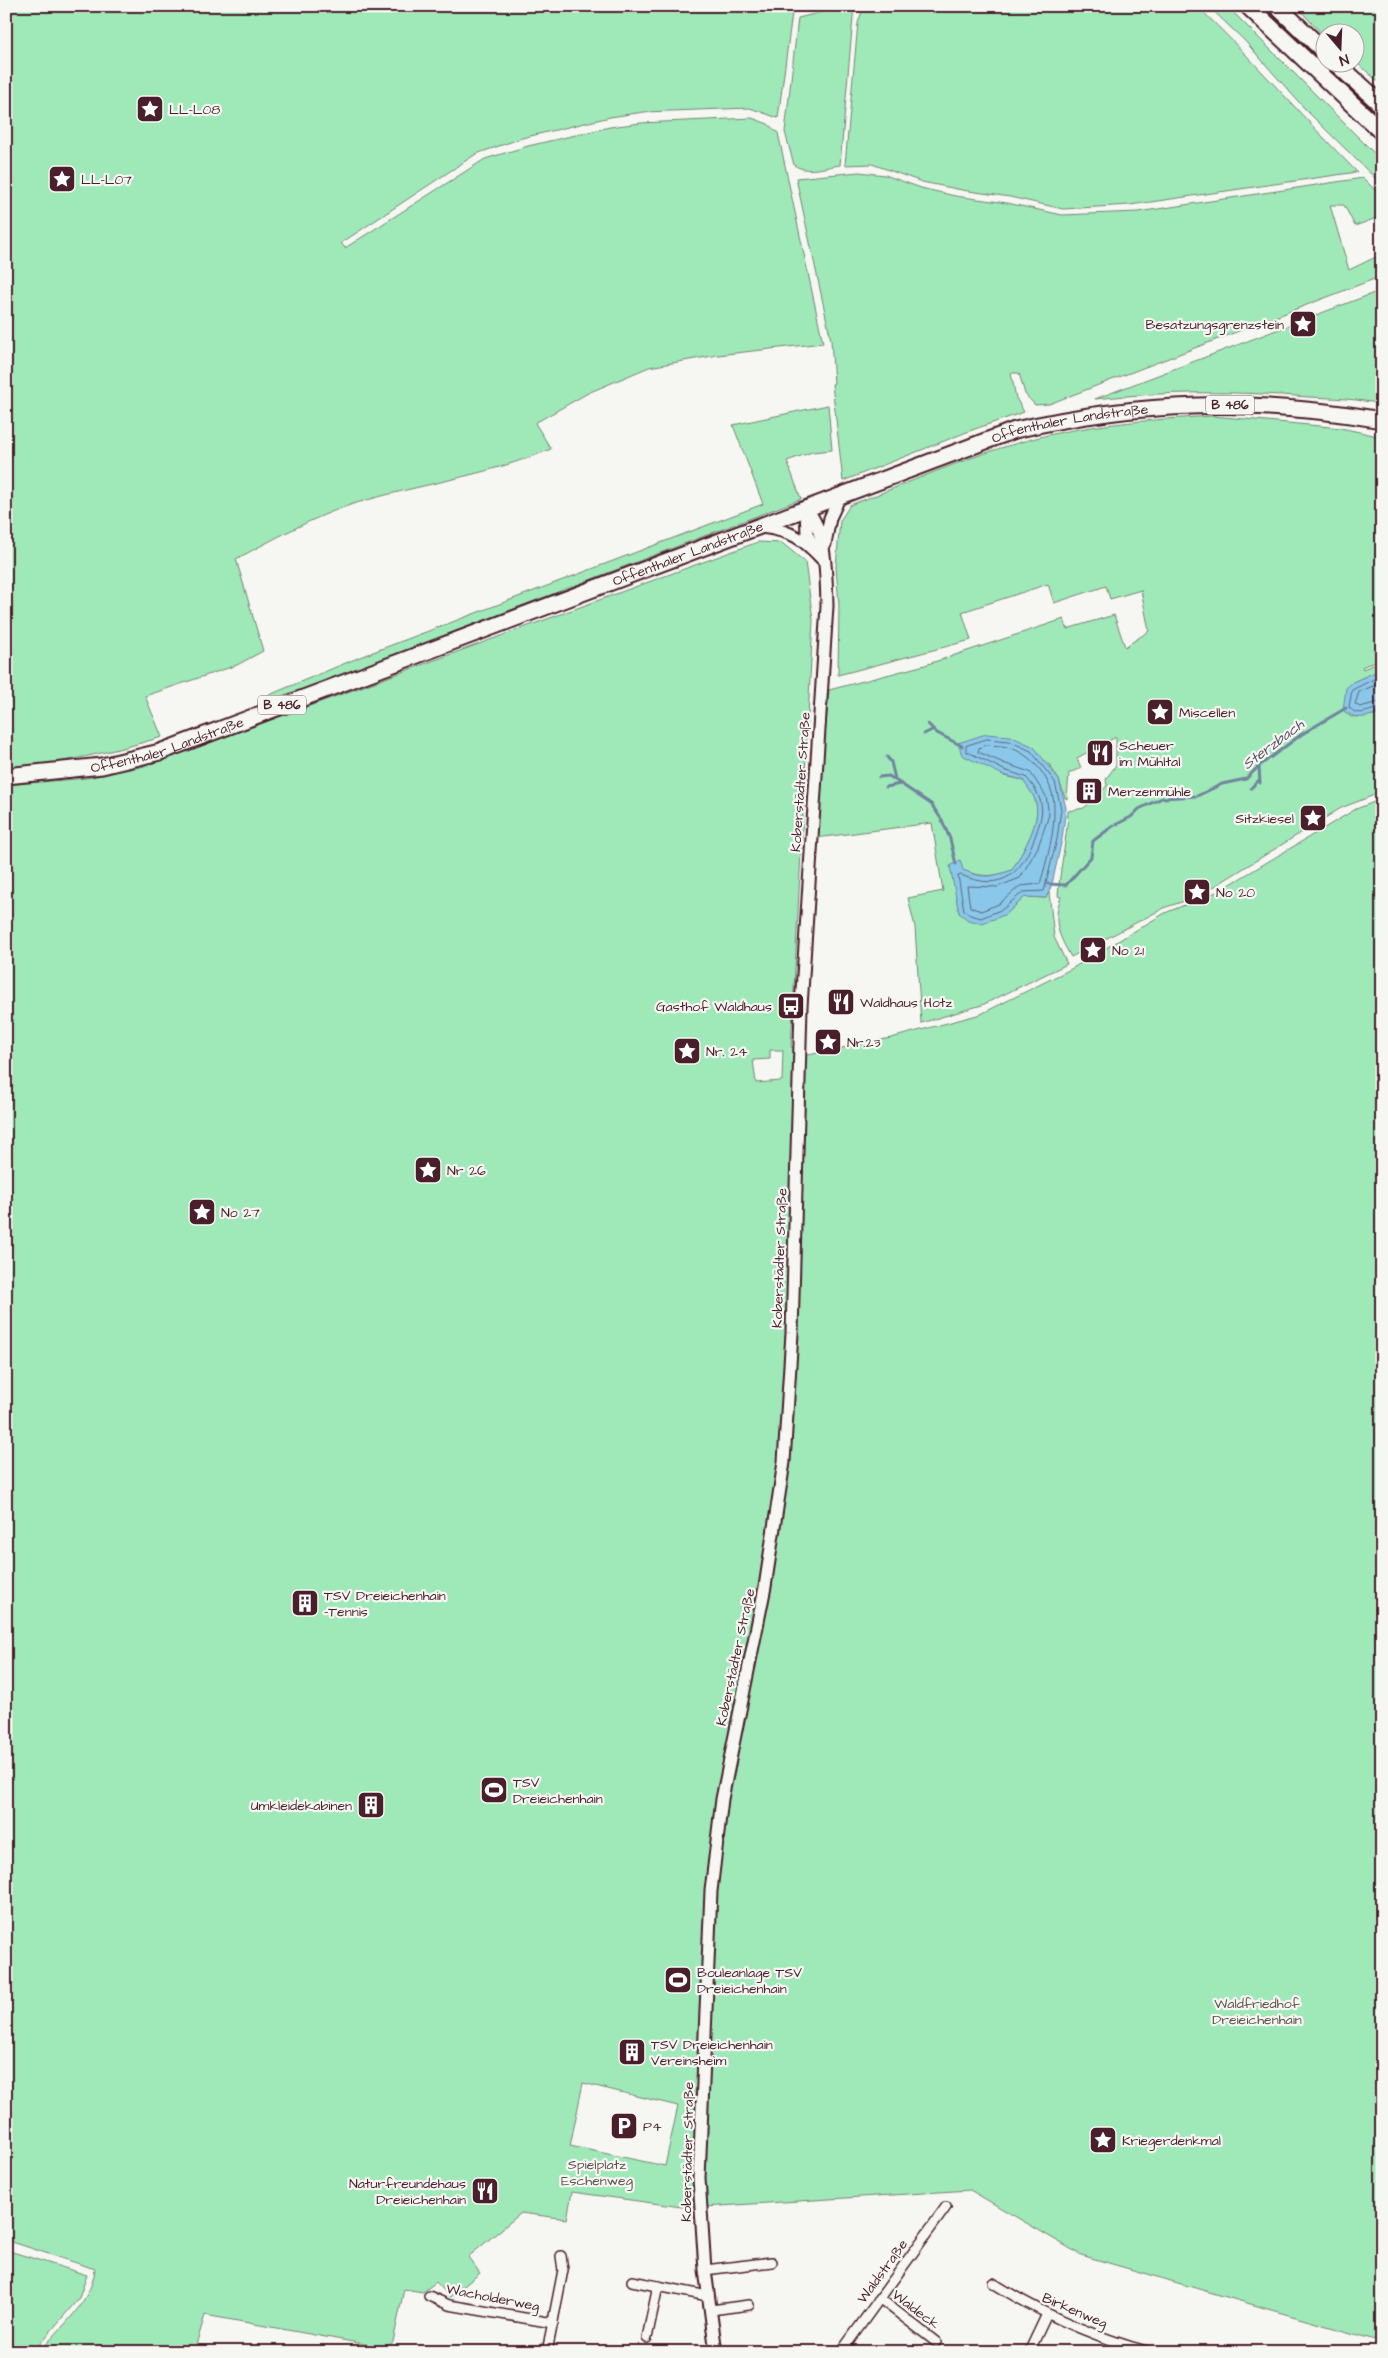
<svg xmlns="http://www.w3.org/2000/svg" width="1388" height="2358" viewBox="0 0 1388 2358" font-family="'Architects Daughter',sans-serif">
  <rect width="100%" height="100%" fill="#f6f6f2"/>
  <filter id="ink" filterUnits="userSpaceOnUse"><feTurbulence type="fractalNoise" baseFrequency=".02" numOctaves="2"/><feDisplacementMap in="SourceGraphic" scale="10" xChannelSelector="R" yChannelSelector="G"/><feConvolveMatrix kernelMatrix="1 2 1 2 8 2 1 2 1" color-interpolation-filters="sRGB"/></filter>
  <g filter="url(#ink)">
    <g fill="#9fe9b8" stroke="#748472" fill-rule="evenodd">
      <path d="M6,6H793L778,118L750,108L644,112L610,117L522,138L476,154L341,243L345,248L485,159L528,146L610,127L641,123L752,118L768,124L778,133L823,343L718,355L649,367L588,393L535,423L551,449C486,476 420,484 353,504C313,517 274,539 236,559L263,651L237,665L145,696L162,737C111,752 59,764 6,769Z"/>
      <path d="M847,6H854L840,165C825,167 807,174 794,165L785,132L798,18Z"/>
      <path d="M864,6H1197C1253,59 1303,118 1357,172L1130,205L1063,209L1010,197L962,190L922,182L872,164L845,165L858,23Z"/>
      <polygon points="1208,6 1227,6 1382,161 1382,185 1305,109 1244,40"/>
      <polygon points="1296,6 1382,6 1382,85 1356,62 1356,32 1326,32 1325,37"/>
      <polygon points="859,172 885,175 921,188 955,196 1007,203 1062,215 1138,212 1363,178 1382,197 1382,224 1379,217 1355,226 1344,205 1330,205 1349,270 1382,254 1382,276 1049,404 1035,405 1025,394 1019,373 1011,373 1016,398 1024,412 972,430 843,481 832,384 834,383 831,340 796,178"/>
      <path d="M1382,290V404C1358,399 1333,398 1309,397C1238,391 1166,391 1095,399Z"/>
      <polygon points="828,405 832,450 812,452 787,461 801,499 265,704 262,698 360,657 763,504 733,425"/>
      <path d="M1213,416L1341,428L1382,437V658L1362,667L1363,669L1382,661V669L1353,682L1343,710L1351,717L1374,715L1382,711V792L1341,808L1215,886L1191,899L1166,907L1071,957C1059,936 1052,922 1061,897L1058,896C1060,867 1067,840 1068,811L1084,808L1107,786L1106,779L1116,765V737L1077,758L1081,768L1069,773L1067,799L1065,798L1059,780L1049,764L1004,776L1023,780C1027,787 1033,793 1035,800C1043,820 1022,853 1012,870C985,880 977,875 951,866L959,913L1006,914L1025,897L1046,898L1049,892L1054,937L1067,964L982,1005L921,1023L915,927L908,898L943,891L932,823L816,838L829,690L925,665L1064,619L1067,629L1114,615L1125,647L1149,631L1141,590L1110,599L1106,586L1054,603L1048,584L962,612L971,640L838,675L839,605L836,567L840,521L850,505C907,484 963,458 1021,442C1083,424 1149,420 1213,416Z"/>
      <path d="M758,542L782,543L805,562L813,620L791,1047L808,1055L891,1038L981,1014L1071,969L1165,913L1219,891L1356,809L1382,799V2342L1081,2255L970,2190L689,2208L572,2192L567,2219L521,2213L468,2257L480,2273L450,2297L436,2282L423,2292L404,2289L393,2342L386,2348L205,2315L194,2352H39C60,2328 92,2302 95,2269L6,2240V785L87,778L145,766ZM770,1050H783L782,1081L756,1083L753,1060L770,1059ZM583,2083L678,2106L665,2166L570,2146Z"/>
      <polygon points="6,2250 87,2275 79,2298 33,2352 6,2352"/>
    </g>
    <g fill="#89c8ea" stroke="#70849e">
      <path d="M1382,669V711C1367,718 1356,721 1343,710L1346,688L1353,682Z"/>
      <path d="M986,734L1010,736L1034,747L1059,780L1066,808L1062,839L1052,884L1046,898L1025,897L1006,914L997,918L982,923L968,920L959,913L950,866L960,860L963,870C983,879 992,877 1012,870C1022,853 1043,820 1035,800C1033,793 1027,787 1023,780L1003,775L962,755L958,743Z"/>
    </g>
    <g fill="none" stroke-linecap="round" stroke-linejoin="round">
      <g stroke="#636377" stroke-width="1">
        <path d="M1382,675L1352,690L1349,707C1358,719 1370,709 1382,707"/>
        <polyline points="1382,682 1359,692 1355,704 1360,707 1382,701"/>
        <path d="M987,739L1009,741L1031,751L1055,782L1061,809L1057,839L1044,891L1023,892L1003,909L981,918L970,915L964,910L958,876L961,875C1004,893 1022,873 1036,834C1040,822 1044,812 1040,800C1038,792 1031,783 1026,777L1004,770L966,751V746Z"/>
        <path d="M987,745C993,746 1001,745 1007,747C1032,753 1054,781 1054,807C1055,832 1047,860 1040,884L1020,886L999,904L981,911L970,907L967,886L997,887L1020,878L1038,847L1049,815L1046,796L1030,772L1006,764L978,752L979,748Z"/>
      </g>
      <g stroke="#70849e" stroke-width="3">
        <polyline points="928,724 937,733 962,746"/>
        <polyline points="924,734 932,730"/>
        <polyline points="887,757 891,762 895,779"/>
        <polyline points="1259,767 1260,783"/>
        <polyline points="879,777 889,776 931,804 942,820 950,839 956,864"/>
        <polyline points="886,787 900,784"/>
        <polyline points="1251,788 1259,780"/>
        <polyline points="1048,884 1066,885 1091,857 1093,841 1113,826 1131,817 1139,809 1162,798 1197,796 1222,784 1246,779 1259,766 1302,734 1346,708"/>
      </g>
      <g stroke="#4a1f2b" stroke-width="12">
        <g id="minor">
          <polyline points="705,2270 772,2262"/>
          <polyline points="632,2281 708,2296"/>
          <path d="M993,2283C1042,2314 1094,2337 1150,2352"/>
          <polyline points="429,2296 449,2305 553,2323"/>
          <polyline points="879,2298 936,2342"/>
          <polyline points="711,2310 749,2305"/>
          <polyline points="647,2338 658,2286"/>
          <polyline points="547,2352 563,2270 561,2256"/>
          <polyline points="841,2352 946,2207"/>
          <polyline points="1029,2352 1047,2314"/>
        </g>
      </g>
      <g stroke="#4a1f2b" stroke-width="15">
        <g id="tertiary">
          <polyline points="806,509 807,534 813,546"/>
          <path d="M761,527C793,531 802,538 823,560"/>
          <polyline points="825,544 830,518 840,496"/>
          <path d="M716,2352L705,2270L699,2178L711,1891L722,1799L765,1587L784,1462L792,1333L801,1007L827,606C826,577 827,530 806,509"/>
        </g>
      </g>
      <g stroke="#4a1f2b" stroke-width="19">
        <g id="primary">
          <path id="s1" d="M6,776L102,766L160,752L1015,430C1141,401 1254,398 1382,420"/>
        </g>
      </g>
      <g stroke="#4a1f2b" stroke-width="20">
        <g id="motorway">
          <polyline points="1248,6 1382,132"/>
          <polyline points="1277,6 1326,53"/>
          <polyline points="1335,62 1382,105"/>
        </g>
      </g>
      <use href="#minor" stroke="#f6f6f2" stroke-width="9"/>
      <use href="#tertiary" stroke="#f6f6f2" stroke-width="11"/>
      <use href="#primary" stroke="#f6f6f2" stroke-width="15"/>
      <use href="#motorway" stroke="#f6f6f2" stroke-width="16"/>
    </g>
  </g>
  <defs>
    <g id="sight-square" transform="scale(1.4375)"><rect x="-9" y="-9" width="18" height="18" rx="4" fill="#4a1f2b" stroke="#f6f6f2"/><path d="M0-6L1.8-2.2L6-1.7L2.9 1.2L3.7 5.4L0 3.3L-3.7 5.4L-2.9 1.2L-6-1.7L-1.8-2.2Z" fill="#fff"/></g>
    <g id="restaurant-square" transform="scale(1.4375)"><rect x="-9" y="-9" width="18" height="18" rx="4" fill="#4a1f2b" stroke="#f6f6f2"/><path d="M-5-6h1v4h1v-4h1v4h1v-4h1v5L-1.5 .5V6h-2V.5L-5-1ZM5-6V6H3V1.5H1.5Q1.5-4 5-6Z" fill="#fff"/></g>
    <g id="building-square" transform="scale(1.4375)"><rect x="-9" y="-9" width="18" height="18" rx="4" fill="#4a1f2b" stroke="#f6f6f2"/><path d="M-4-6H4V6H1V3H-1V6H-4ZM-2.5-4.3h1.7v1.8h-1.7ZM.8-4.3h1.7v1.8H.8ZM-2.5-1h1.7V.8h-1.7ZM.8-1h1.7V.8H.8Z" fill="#fff"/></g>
    <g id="bus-square" transform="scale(1.4375)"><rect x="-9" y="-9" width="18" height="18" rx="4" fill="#4a1f2b" stroke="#f6f6f2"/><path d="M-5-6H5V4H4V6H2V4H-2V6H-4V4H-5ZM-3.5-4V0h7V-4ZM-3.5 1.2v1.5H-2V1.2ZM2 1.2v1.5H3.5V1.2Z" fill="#fff"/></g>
    <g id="stadium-square" transform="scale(1.4375)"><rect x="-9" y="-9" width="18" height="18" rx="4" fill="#4a1f2b" stroke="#f6f6f2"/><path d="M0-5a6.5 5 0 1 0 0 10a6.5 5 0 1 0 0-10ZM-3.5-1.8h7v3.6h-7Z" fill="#fff"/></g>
    <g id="parking-square" transform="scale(1.4375)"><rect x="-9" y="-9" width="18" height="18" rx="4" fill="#4a1f2b" stroke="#f6f6f2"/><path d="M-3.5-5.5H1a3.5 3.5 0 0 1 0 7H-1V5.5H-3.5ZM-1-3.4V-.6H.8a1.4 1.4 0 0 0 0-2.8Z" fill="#fff"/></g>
  </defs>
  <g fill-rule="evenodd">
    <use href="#sight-square" x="150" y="109"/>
    <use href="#sight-square" x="62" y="179"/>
    <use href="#sight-square" x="1303" y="324"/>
    <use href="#sight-square" x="1160" y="712"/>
    <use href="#restaurant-square" x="1100" y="753"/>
    <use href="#building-square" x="1089" y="791"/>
    <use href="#sight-square" x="1313" y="818"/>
    <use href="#sight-square" x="1197" y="892"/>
    <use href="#sight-square" x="1093" y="950"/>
    <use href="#restaurant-square" x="841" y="1002"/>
    <use href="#bus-square" x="791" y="1006"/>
    <use href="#sight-square" x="828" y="1042"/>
    <use href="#sight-square" x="687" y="1051"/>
    <use href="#sight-square" x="428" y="1170"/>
    <use href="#sight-square" x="202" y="1212"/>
    <use href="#building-square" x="305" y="1603"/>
    <use href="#stadium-square" x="494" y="1790"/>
    <use href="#building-square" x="371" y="1805"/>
    <use href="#stadium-square" x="678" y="1980"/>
    <use href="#building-square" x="632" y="2052"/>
    <use href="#parking-square" x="624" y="2126"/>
    <use href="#sight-square" x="1103" y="2140"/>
    <use href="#restaurant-square" x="485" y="2191"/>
  </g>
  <g text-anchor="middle" stroke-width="4.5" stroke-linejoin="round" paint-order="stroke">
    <g fill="#f6f6f2" stroke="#7e6067" stroke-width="1">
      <rect x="1206" y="395.5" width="48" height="19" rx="4"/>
      <rect x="258" y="695.5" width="48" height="19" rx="4"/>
    </g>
    <g font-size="12" font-weight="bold" fill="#4a1f2b">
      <text x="1230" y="409">B 486</text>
      <text x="282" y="709">B 486</text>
    </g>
    <g font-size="14" fill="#4a1f2b" stroke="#f6f6f2" text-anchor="start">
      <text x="169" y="114">LL-L08</text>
      <text x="81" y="184">LL-L07</text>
      <text x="1284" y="329" text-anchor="end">Besatzungsgrenzstein</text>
      <text x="1179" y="717">Miscellen</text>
      <text x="1119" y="750">Scheuer<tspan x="1119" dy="16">im Mühltal</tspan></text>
      <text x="1108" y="796">Merzenmühle</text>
      <text x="1294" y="823" text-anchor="end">Sitzkiesel</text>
      <text x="1216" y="897">No 20</text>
      <text x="1112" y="955">No 21</text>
      <text x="860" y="1007">Waldhaus Hotz</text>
      <text x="772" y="1011" text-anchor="end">Gasthof Waldhaus</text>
      <text x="847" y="1047">Nr.23</text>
      <text x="706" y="1056">Nr. 24</text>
      <text x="447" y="1175">Nr 26</text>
      <text x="221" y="1217">No 27</text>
      <text x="324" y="1600">TSV Dreieichenhain<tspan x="324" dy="16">-Tennis</tspan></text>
      <text x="513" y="1787">TSV<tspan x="513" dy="16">Dreieichenhain</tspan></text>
      <text x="352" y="1810" text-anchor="end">Umkleidekabinen</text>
      <text x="697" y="1977">Bouleanlage TSV<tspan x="697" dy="16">Dreieichenhain</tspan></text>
      <text x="651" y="2049">TSV Dreieichenhain<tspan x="651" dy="16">Vereinsheim</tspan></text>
      <text x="643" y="2131">P4</text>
      <text x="1122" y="2145">Kriegerdenkmal</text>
      <text x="466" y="2188" text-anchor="end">Naturfreundehaus<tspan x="466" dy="16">Dreieichenhain</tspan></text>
    </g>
    <g font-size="14" fill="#4a1f2b" stroke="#f6f6f2">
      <text dy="5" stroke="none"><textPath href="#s1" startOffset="1125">Offenthaler Landstraße</textPath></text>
      <text dy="5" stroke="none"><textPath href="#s1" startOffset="720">Offenthaler Landstraße</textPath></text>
      <text dy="5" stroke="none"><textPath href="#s1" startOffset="165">Offenthaler Landstraße</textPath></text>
      <text transform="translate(800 782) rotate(-86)" y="5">Koberstädter Straße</text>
      <text transform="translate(779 1258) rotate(-88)" y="5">Koberstädter Straße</text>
      <text transform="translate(735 1657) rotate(-78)" y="5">Koberstädter Straße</text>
      <text transform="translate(687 2152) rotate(-89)" y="5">Koberstädter Straße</text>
      <text transform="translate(882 2271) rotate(-54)" y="5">Waldstraße</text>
      <text transform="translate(493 2297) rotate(11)" y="5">Wacholderweg</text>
      <text transform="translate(916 2309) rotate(37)" y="5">Waldeck</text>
      <text transform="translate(1075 2310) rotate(23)" y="5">Birkenweg</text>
    </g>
    <g font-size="14" fill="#5f524e" stroke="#f6f6f2">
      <text x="1257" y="2008">Waldfriedhof<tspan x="1257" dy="16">Dreieichenhain</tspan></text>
      <text x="597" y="2169">Spielplatz<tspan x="597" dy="16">Eschenweg</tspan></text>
    </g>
    <g font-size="15" font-style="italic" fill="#5d5264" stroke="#f6f6f2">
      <text transform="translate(1273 744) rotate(-37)" y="5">Sterzbach</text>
    </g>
  </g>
  <rect width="1388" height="2358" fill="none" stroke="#f6f6f2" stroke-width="25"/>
  <rect x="12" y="12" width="1363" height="2333" fill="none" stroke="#4a1f2b" stroke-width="2" filter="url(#ink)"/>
  <g transform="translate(1340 48) rotate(161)"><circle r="24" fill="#f6f6f2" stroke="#b1a0a2"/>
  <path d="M0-4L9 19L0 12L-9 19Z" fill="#4a1f2b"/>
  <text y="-8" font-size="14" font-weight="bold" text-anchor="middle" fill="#4a1f2b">N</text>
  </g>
</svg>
